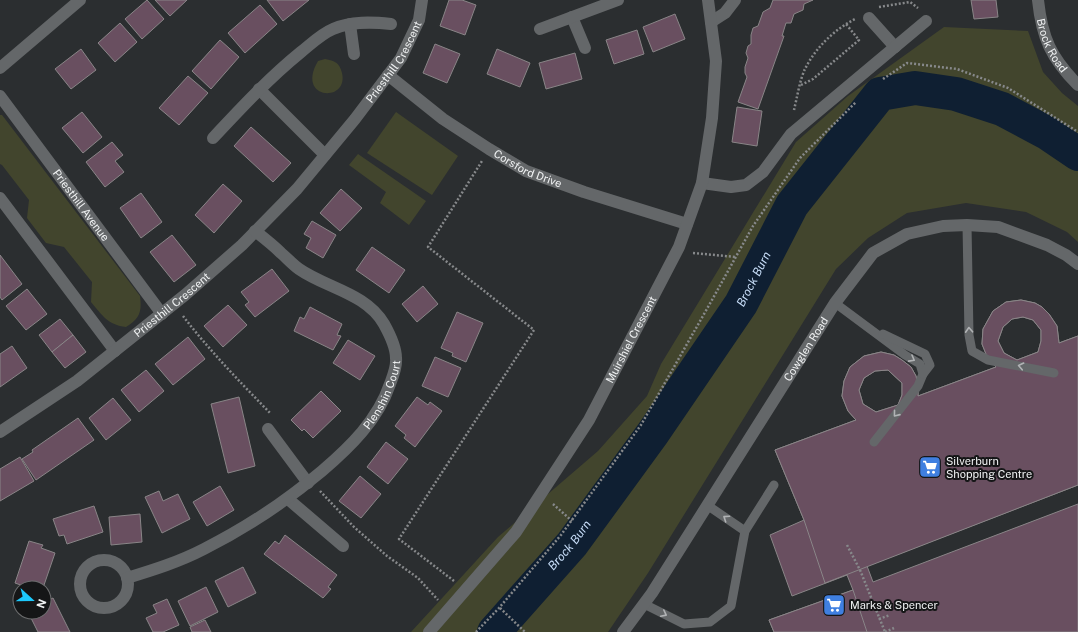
<svg xmlns="http://www.w3.org/2000/svg" width="1078" height="632" viewBox="0 0 1078 632" font-family="'Public Sans',sans-serif">
  <rect width="100%" height="100%" fill="#2b2e30"/>
  <g fill="#42452d">
    <polygon points="944,27 1028,31 1043,72 1062,93 1078,106 1078,242 1067,232 1026,212 966,203 907,213 868,238 836,269 648,573 608,632 411,632 498,537 598,451 647,396 661,364 796,142 848,96"/>
    <path d="M325,59C335,61 339,62 342,73C349,103 295,100 318,61Z"/>
    <polygon points="396,112 458,156 432,195 367,153"/>
    <path d="M0,115H2L140,296C142,312 140,318 126,327C108,325 102,315 91,302L92,282L64,247L46,243L27,218L29,200L2,165L0,164Z"/>
    <polygon points="358,154 426,201 409,225 380,203 386,192 349,165"/>
  </g>
  <g fill="none" stroke-linecap="round" stroke-linejoin="round">
    <path stroke="#0f1f32" stroke-width="34" id="s1" d="M494,632L572,544L653,433L741,304L792,205L880,94L915,88L956,94L1002,109L1047,133L1078,154"/>
  </g>
  <g fill="#694f60" stroke="#898587" fill-rule="evenodd">
    <polygon points="147,0 164,19 142,39 125,19"/>
    <polygon points="155,0 187,0 170,16"/>
    <polygon points="267,0 309,0 283,21"/>
    <polygon points="449,0 462,0 476,5 465,35 440,26"/>
    <polygon points="773,0 813,0 804,4 803,10 794,14 791,23 786,23 782,36 784,36 758,109 738,102 747,77 745,73 745,67 748,58 746,53 748,46 751,44 751,35 753,28 758,26 763,12 770,8"/>
    <polygon points="971,0 996,0 998,17 974,19"/>
    <polygon points="260,5 277,24 245,53 228,33"/>
    <polygon points="675,14 685,39 653,52 643,27"/>
    <polygon points="120,23 137,42 115,62 98,43"/>
    <polygon points="637,30 644,54 614,64 606,40"/>
    <polygon points="220,40 239,57 211,89 192,71"/>
    <polygon points="435,44 460,54 447,83 423,73"/>
    <polygon points="81,49 96,70 71,89 55,69"/>
    <polygon points="497,49 530,63 520,87 487,74"/>
    <polygon points="575,53 582,79 546,89 539,63"/>
    <polygon points="188,76 208,93 179,125 159,108"/>
    <polygon points="737,107 762,111 757,146 732,142"/>
    <polygon points="82,112 102,137 83,153 62,128"/>
    <polygon points="251,127 291,163 273,182 234,146"/>
    <polygon points="112,142 123,155 115,161 124,172 105,187 86,162"/>
    <polygon points="223,184 242,201 214,233 195,215"/>
    <polygon points="341,189 362,208 340,231 320,213"/>
    <polygon points="141,193 162,222 141,238 120,208"/>
    <polygon points="312,221 336,235 323,258 306,248 311,238 304,234"/>
    <polygon points="172,235 196,265 174,282 150,252"/>
    <polygon points="372,247 405,270 389,293 356,270"/>
    <polygon points="0,255 22,284 2,300 0,297"/>
    <polygon points="272,269 289,291 255,317 245,305 249,302 241,292"/>
    <polygon points="423,286 438,304 417,322 402,304"/>
    <polygon points="27,289 47,314 26,330 6,306"/>
    <path d="M1021,300L1035,303L1042,307L1049,314L1057,326L1059,343L1078,336V485L867,566L873,582L1078,504V632H774L769,620L853,590L847,575L792,596L770,535L804,520L775,450L856,420L848,411L842,396L844,381L850,367L864,356L881,352L894,355L902,360L911,367L916,376L918,386V396L996,367L988,359L982,344L983,329L993,311L1006,302ZM1023,317L1033,320L1041,330V341L1038,352L1017,360L1004,353L998,341L1003,327L1012,319ZM888,370L902,383V395L898,405L876,412L863,404L859,390L864,378L875,371Z"/>
    <path d="M1021,300L1035,303L1042,307L1049,314L1057,326L1059,343L1078,336V485L825,583L804,520L775,450L856,420L848,411L842,396L844,381L850,367L864,356L881,352L894,355L902,360L911,367L916,376L918,386V396L996,367L988,359L982,344L983,329L993,311L1006,302ZM1023,317L1033,320L1041,330V341L1038,352L1017,360L1004,353L998,341L1003,327L1012,319ZM888,370L902,383V395L898,405L876,412L863,404L859,390L864,378L875,371Z"/>
    <polygon points="228,305 247,325 223,347 204,326"/>
    <polygon points="310,307 342,324 337,335 341,336 333,350 294,331 300,317 304,319"/>
    <polygon points="457,312 483,323 466,362 452,356 453,353 441,348"/>
    <polygon points="60,319 73,335 52,352 39,335"/>
    <polygon points="73,335 86,352 65,368 52,352"/>
    <polygon points="188,337 205,359 173,385 155,364"/>
    <polygon points="348,340 375,356 360,380 333,363"/>
    <polygon points="12,346 27,368 0,387 0,354"/>
    <polygon points="435,357 461,368 448,397 422,386"/>
    <polygon points="146,370 164,391 139,412 121,390"/>
    <polygon points="321,391 341,411 313,438 304,429 302,431 291,420"/>
    <polygon points="239,397 255,466 228,473 211,404"/>
    <polygon points="417,397 428,405 430,402 442,411 415,447 404,438 406,435 395,426"/>
    <polygon points="113,398 131,420 106,440 89,418"/>
    <polygon points="78,418 94,440 36,480 22,459 33,452 32,450"/>
    <polygon points="386,442 408,459 388,484 367,467"/>
    <polygon points="20,457 34,481 0,501 0,469"/>
    <polygon points="360,476 381,494 361,518 339,501"/>
    <polygon points="220,486 234,510 207,526 193,502"/>
    <polygon points="159,491 163,501 178,494 190,519 162,533 145,497"/>
    <polygon points="94,506 103,532 67,544 64,535 59,536 53,519"/>
    <polygon points="140,514 142,542 111,545 109,517"/>
    <polygon points="285,535 337,575 328,587 331,589 323,598 264,554 275,541 279,544"/>
    <polygon points="29,541 43,545 41,548 55,553 43,588 32,584 30,588 29,588 15,583"/>
    <polygon points="243,567 256,593 228,607 215,581"/>
    <polygon points="206,587 218,612 190,626 178,601"/>
    <polygon points="853,590 867,632 774,632 769,620"/>
    <polygon points="53,598 70,632 38,632 28,612 44,612 44,602"/>
    <polygon points="167,599 179,625 163,632 153,632 146,618 157,613 153,605"/>
    <polygon points="205,620 211,632 192,632 190,627"/>
  </g>
  <g fill="none" stroke-linecap="round" stroke-linejoin="round">
    <g stroke="#87898b" stroke-width="2.5" stroke-dasharray="2 2" stroke-linecap="butt">
      <polyline points="879,7 910,2 918,8"/>
      <polyline points="883,79 907,63 957,69 1008,88 1078,132"/>
      <polyline points="801,85 813,79 859,40 846,24"/>
      <path d="M794,110C797,98 800,79 805,69C816,47 834,30 855,19"/>
      <polyline points="693,253 736,257"/>
      <path d="M183,316C209,350 240,382 270,413"/>
      <polyline points="320,491 354,527 387,556 418,578 438,600"/>
      <polyline points="553,504 572,521"/>
      <polyline points="847,545 860,570 885,632"/>
      <polyline points="454,581 399,539 534,330 428,247 482,161"/>
      <polyline points="500,608 525,632"/>
      <polyline points="879,619 890,615"/>
      <polyline points="476,632 499,608 561,535 641,425 712,300 753,226 800,158 856,102"/>
      <polyline points="885,632 894,628"/>
    </g>
    <g stroke="#646769" stroke-width="9">
      <polyline points="967,225 969,335 972,351 988,360 1054,373"/>
      <polyline points="835,303 905,355 920,364 923,374 918,386 874,442"/>
      <polyline points="883,334 925,354 930,365 923,374"/>
      <polyline points="707,505 745,531"/>
      <polyline points="644,604 684,624 710,622 731,606 745,531 774,485"/>
    </g>
    <g stroke="#646769" stroke-width="12">
      <path id="s2" d="M1038,0C1042,38 1051,58 1078,85"/>
      <polyline points="572,17 585,48"/>
      <polyline points="869,18 895,47"/>
      <polyline points="711,22 725,13 735,0"/>
      <polyline points="350,24 354,54"/>
      <polyline points="540,29 618,0"/>
      <polyline points="0,68 80,0"/>
      <path id="s3" d="M388,75L443,119L489,149L526,171L584,192L687,224"/>
      <polyline points="259,89 325,155"/>
      <path id="s4" d="M0,96L162,314"/>
      <path d="M213,138C241,108 269,78 301,52C311,44 321,34 333,29C351,21 372,22 391,24"/>
      <polyline points="702,183 731,187 746,185 763,172 791,134 926,21"/>
      <polyline points="0,198 115,351"/>
      <polyline points="268,429 308,483"/>
      <path id="s5" d="M0,432L77,381L185,295L242,245L297,189L355,119L401,58L419,20L422,0"/>
      <polyline points="288,499 343,546"/>
      <circle cx="104" cy="584" r="24"/>
      <path id="s6" d="M127,578C153,570 179,562 204,549C246,528 285,502 322,471C350,447 378,420 390,384C393,376 397,367 396,358C396,347 389,333 384,324C366,293 326,288 299,269C292,264 287,258 281,253C273,245 264,238 255,231"/>
      <path id="s7" d="M429,632L516,532L589,420L679,247L702,183L712,118L716,61L708,0"/>
    </g>
    <path stroke="#646769" stroke-width="12" id="s8" d="M623,632L652,593L835,303L873,253L907,234L943,226L967,225L998,227L1047,245L1066,255L1078,264"/>
  </g>
  <defs><path id="oneway-chevron" d="M-2-3.5L2.5 0L-2 3.5" fill="none" stroke-width="1.6" stroke-linecap="round" stroke-linejoin="round"/></defs>
  <g stroke="#b1b3b5">
    <use href="#oneway-chevron" transform="translate(969 330) rotate(-93)"/>
    <use href="#oneway-chevron" transform="translate(912 359) rotate(29)"/>
    <use href="#oneway-chevron" transform="translate(1021 366) rotate(-168)"/>
    <use href="#oneway-chevron" transform="translate(896 414) rotate(129)"/>
    <use href="#oneway-chevron" transform="translate(726 518) rotate(-146)"/>
    <use href="#oneway-chevron" transform="translate(664 614) rotate(27)"/>
  </g>
  <defs>
    <g id="supermarket-square" transform="scale(1.15)"><rect x="-9" y="-9" width="18" height="18" rx="4" fill="#3f7fe0" stroke="#151617"/><path d="M-6-5.5h2.5l.6 2H6L4.5 2H-2.5L-4.4-4H-6ZM-1.5 3.2a1.3 1.3 0 1 0 .1 0ZM3 3.2a1.3 1.3 0 1 0 .1 0Z" fill="#fff"/></g>
  </defs>
  <g fill-rule="evenodd">
    <use href="#supermarket-square" x="930" y="467"/>
    <use href="#supermarket-square" x="834" y="605"/>
  </g>
  <g text-anchor="middle" stroke-width="4" stroke-linejoin="round" paint-order="stroke">
    <g font-size="11" fill="#f0f2f3" stroke="#151617">
      <text dy="4" stroke="none"><textPath href="#s2" startOffset="48">Brock Road</textPath></text>
      <text dy="4" stroke="none"><textPath href="#s5" startOffset="545">Priesthill Crescent</textPath></text>
      <text dy="4" stroke="none"><textPath href="#s3" startOffset="169">Corsford Drive</textPath></text>
      <text dy="4" stroke="none"><textPath href="#s4" startOffset="136">Priesthill Avenue</textPath></text>
      <text dy="4" stroke="none"><textPath href="#s5" startOffset="214">Priesthill Crescent</textPath></text>
      <text dy="4" stroke="none"><textPath href="#s7" startOffset="357">Muirshiel Crescent</textPath></text>
      <text dy="4" stroke="none"><textPath href="#s8" startOffset="337">Cowglen Road</textPath></text>
      <text dy="4" stroke="none"><textPath href="#s6" startOffset="323">Plenshin Court</textPath></text>
    </g>
    <g font-size="11" fill="#f0f2f3" stroke="#151617" text-anchor="start">
      <text x="946" y="465">Silverburn<tspan x="946" dy="13">Shopping Centre</tspan></text>
      <text x="850" y="609">Marks &amp; Spencer</text>
    </g>
    <g font-size="12" font-style="italic" fill="#c7ddf8" stroke="#151617">
      <text dy="4" stroke="none"><textPath href="#s1" startOffset="439">Brock Burn</textPath></text>
      <text dy="4" stroke="none"><textPath href="#s1" startOffset="115">Brock Burn</textPath></text>
    </g>
  </g>
  <g transform="translate(32 600) rotate(111)"><circle r="19" fill="#151617" stroke="#6d6e6f"/>
  <path d="M0-3L7 15L0 10L-7 15Z" fill="#1dc9fc"/>
  <text y="-6" font-size="11" font-weight="bold" text-anchor="middle" fill="#f0f2f3">N</text>
  </g>
</svg>
